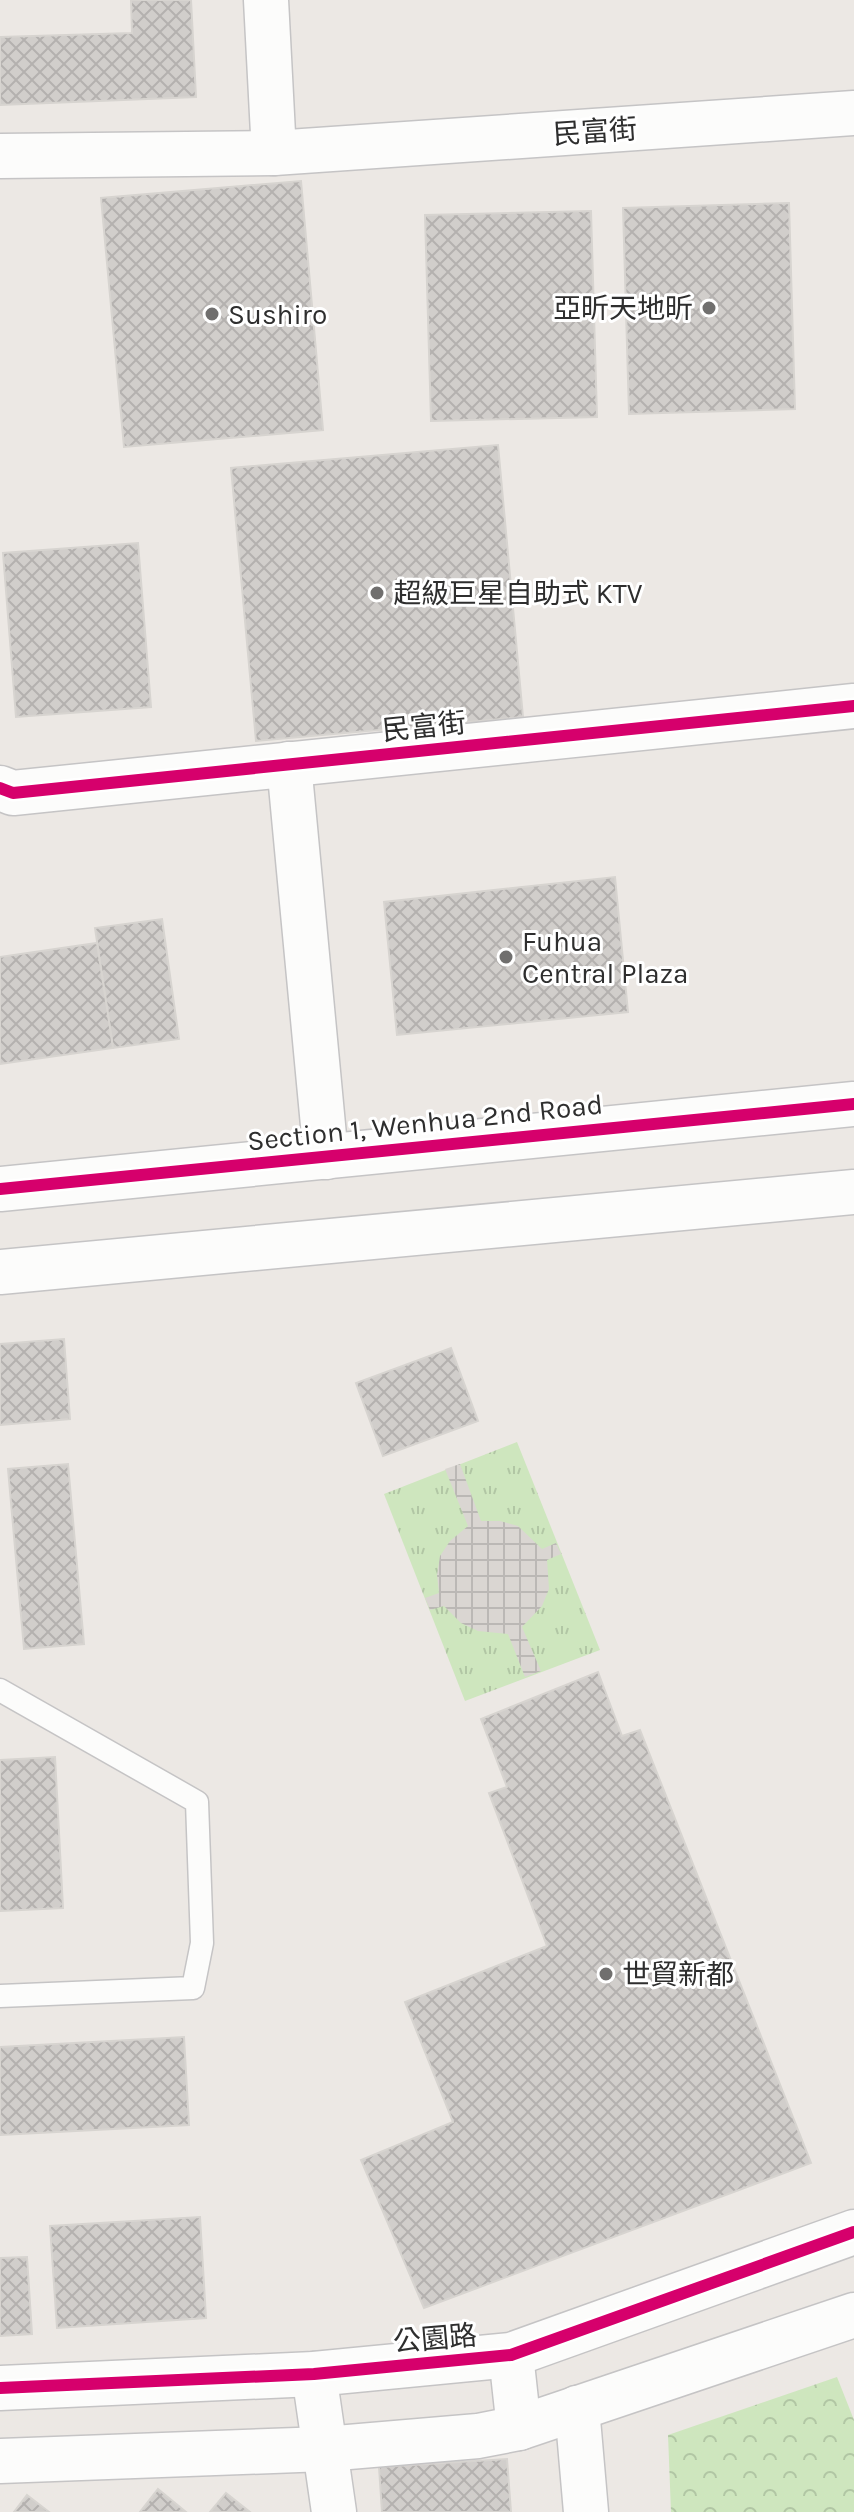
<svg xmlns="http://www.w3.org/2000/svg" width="854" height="2512" viewBox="0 0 854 2512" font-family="Karla,'Noto Sans TC',sans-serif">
  <defs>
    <pattern id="grass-tufts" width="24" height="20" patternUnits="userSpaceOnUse" patternTransform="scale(2)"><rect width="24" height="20" fill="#cee6be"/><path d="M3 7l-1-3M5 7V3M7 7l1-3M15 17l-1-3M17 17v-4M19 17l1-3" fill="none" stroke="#b1c6a4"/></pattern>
    <pattern id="park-crowns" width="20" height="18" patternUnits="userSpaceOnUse" patternTransform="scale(2)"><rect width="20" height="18" fill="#cee6be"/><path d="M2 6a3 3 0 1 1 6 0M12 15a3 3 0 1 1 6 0" fill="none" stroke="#b1c6a4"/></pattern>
    <pattern id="plaza-grid" width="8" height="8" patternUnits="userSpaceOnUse" patternTransform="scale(2)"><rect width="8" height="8" fill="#dad6d2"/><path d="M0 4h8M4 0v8" fill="none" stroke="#bbb8b5"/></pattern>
    <pattern id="building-cross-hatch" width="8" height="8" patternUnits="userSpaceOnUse" patternTransform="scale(2)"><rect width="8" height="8" fill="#d1cecb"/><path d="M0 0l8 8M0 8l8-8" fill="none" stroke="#b4b1af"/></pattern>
  </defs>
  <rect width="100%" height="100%" fill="#ece8e4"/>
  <polygon fill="url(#grass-tufts)" points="517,1442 600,1650 465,1701 384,1494"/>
  <polygon fill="url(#park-crowns)" points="837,2377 854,2420 854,2512 671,2512 668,2435"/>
  <polygon fill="url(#plaza-grid)" points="460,1464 481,1521 500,1521 518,1526 542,1549 556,1543 561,1554 547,1560 549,1589 542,1606 522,1627 541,1671 525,1677 508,1634 478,1631 461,1623 444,1606 430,1610 425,1598 439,1593 437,1575 440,1556 450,1541 468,1526 445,1469"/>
  <g fill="url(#building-cross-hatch)" stroke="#d7d4d0" stroke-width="2">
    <polygon points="131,0 191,0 196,97 0,105 0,37 132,33"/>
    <polygon points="301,181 323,430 124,447 101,198"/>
    <polygon points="789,203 795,409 629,414 623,208"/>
    <polygon points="591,211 597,417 431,421 425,215"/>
    <polygon points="498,445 523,717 256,741 231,468"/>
    <polygon points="138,543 151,707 16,717 3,553"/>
    <polygon points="615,877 628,1012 397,1035 384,902"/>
    <polygon points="162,919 179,1039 113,1048 95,928"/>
    <polygon points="97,943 113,1048 0,1064 0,957"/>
    <polygon points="64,1339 70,1419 0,1425 0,1344"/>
    <polygon points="451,1348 478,1421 383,1456 356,1383"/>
    <polygon points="68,1464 84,1644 24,1649 8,1469"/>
    <polygon points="598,1672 622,1736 640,1730 811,2163 424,2308 361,2160 453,2122 405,2002 547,1946 489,1793 507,1787 481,1719"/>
    <polygon points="55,1757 63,1908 0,1911 0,1760"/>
    <polygon points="184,2037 189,2125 0,2135 0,2047"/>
    <polygon points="200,2217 206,2318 57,2328 50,2226"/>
    <polygon points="27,2257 32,2334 0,2336 0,2258"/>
    <polygon points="507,2459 511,2512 382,2512 379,2467"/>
    <polygon points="158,2489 186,2512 140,2512"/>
    <polygon points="226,2493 250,2512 210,2512"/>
    <polygon points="27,2495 49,2512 14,2512"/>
  </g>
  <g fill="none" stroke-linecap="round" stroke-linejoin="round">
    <g stroke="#c5c4c5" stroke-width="25">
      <polyline id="lane" points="0,1690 197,1802 202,1943 193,1988 0,1996"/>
    </g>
    <g stroke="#c5c4c5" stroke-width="47">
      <g id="street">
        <polyline points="266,0 274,153"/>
        <polyline points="0,156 274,153 854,113"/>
        <polyline points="289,764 326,1157"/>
        <polyline points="0,788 13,793 854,706"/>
        <polyline points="511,2355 519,2428"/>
        <polyline points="314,2374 334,2512"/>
        <polyline points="0,2388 314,2374 511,2355 854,2232"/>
        <polyline points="577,2408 586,2512"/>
        <polyline points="0,2461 325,2449 478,2436 519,2428 854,2315"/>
      </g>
    </g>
    <g stroke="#c5c4c5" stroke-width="47">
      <g id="secondary">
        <polyline points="0,1189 854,1104"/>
        <polyline points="0,1272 854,1192"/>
      </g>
    </g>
    <use href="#lane" stroke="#fcfcfb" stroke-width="22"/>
    <use href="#street" stroke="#fcfcfb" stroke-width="44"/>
    <use href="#secondary" stroke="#fcfcfb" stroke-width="44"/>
    <g stroke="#fff" stroke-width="17">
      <g id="cycleway">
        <polyline points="0,788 13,793 854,706"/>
        <polyline points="0,1189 854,1104"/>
        <polyline points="0,2388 314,2374 511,2355 854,2232"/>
      </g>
    </g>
    <use href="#cycleway" stroke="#d6006c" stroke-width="12"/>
  </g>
  <g fill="#706f6e" stroke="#fff" stroke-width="3">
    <circle cx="709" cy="308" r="8"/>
    <circle cx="212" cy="314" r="8"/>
    <circle cx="377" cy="593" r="8"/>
    <circle cx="506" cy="957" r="8"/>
    <circle cx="606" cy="1974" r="8"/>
  </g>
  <g text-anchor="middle" stroke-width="6" stroke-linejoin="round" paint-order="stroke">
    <g font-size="28" fill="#2e2e2e" stroke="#fff">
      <text transform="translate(595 131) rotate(-4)" y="10">民富街</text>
      <text transform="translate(424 726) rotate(-6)" y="10">民富街</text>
      <text transform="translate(425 1122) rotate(-6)" y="10">Section 1, Wenhua 2nd Road</text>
      <text transform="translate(435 2338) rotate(-5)" y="10">公園路</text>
    </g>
    <g font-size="28" fill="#2e2e2e" stroke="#fff" text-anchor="start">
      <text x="693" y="318" text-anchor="end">亞昕天地昕</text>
      <text x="228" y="324">Sushiro</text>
      <text x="393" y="603">超級巨星自助式 KTV</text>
      <text x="522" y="951">Fuhua<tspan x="522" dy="32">Central Plaza</tspan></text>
      <text x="622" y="1984">世貿新都</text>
    </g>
  </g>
</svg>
